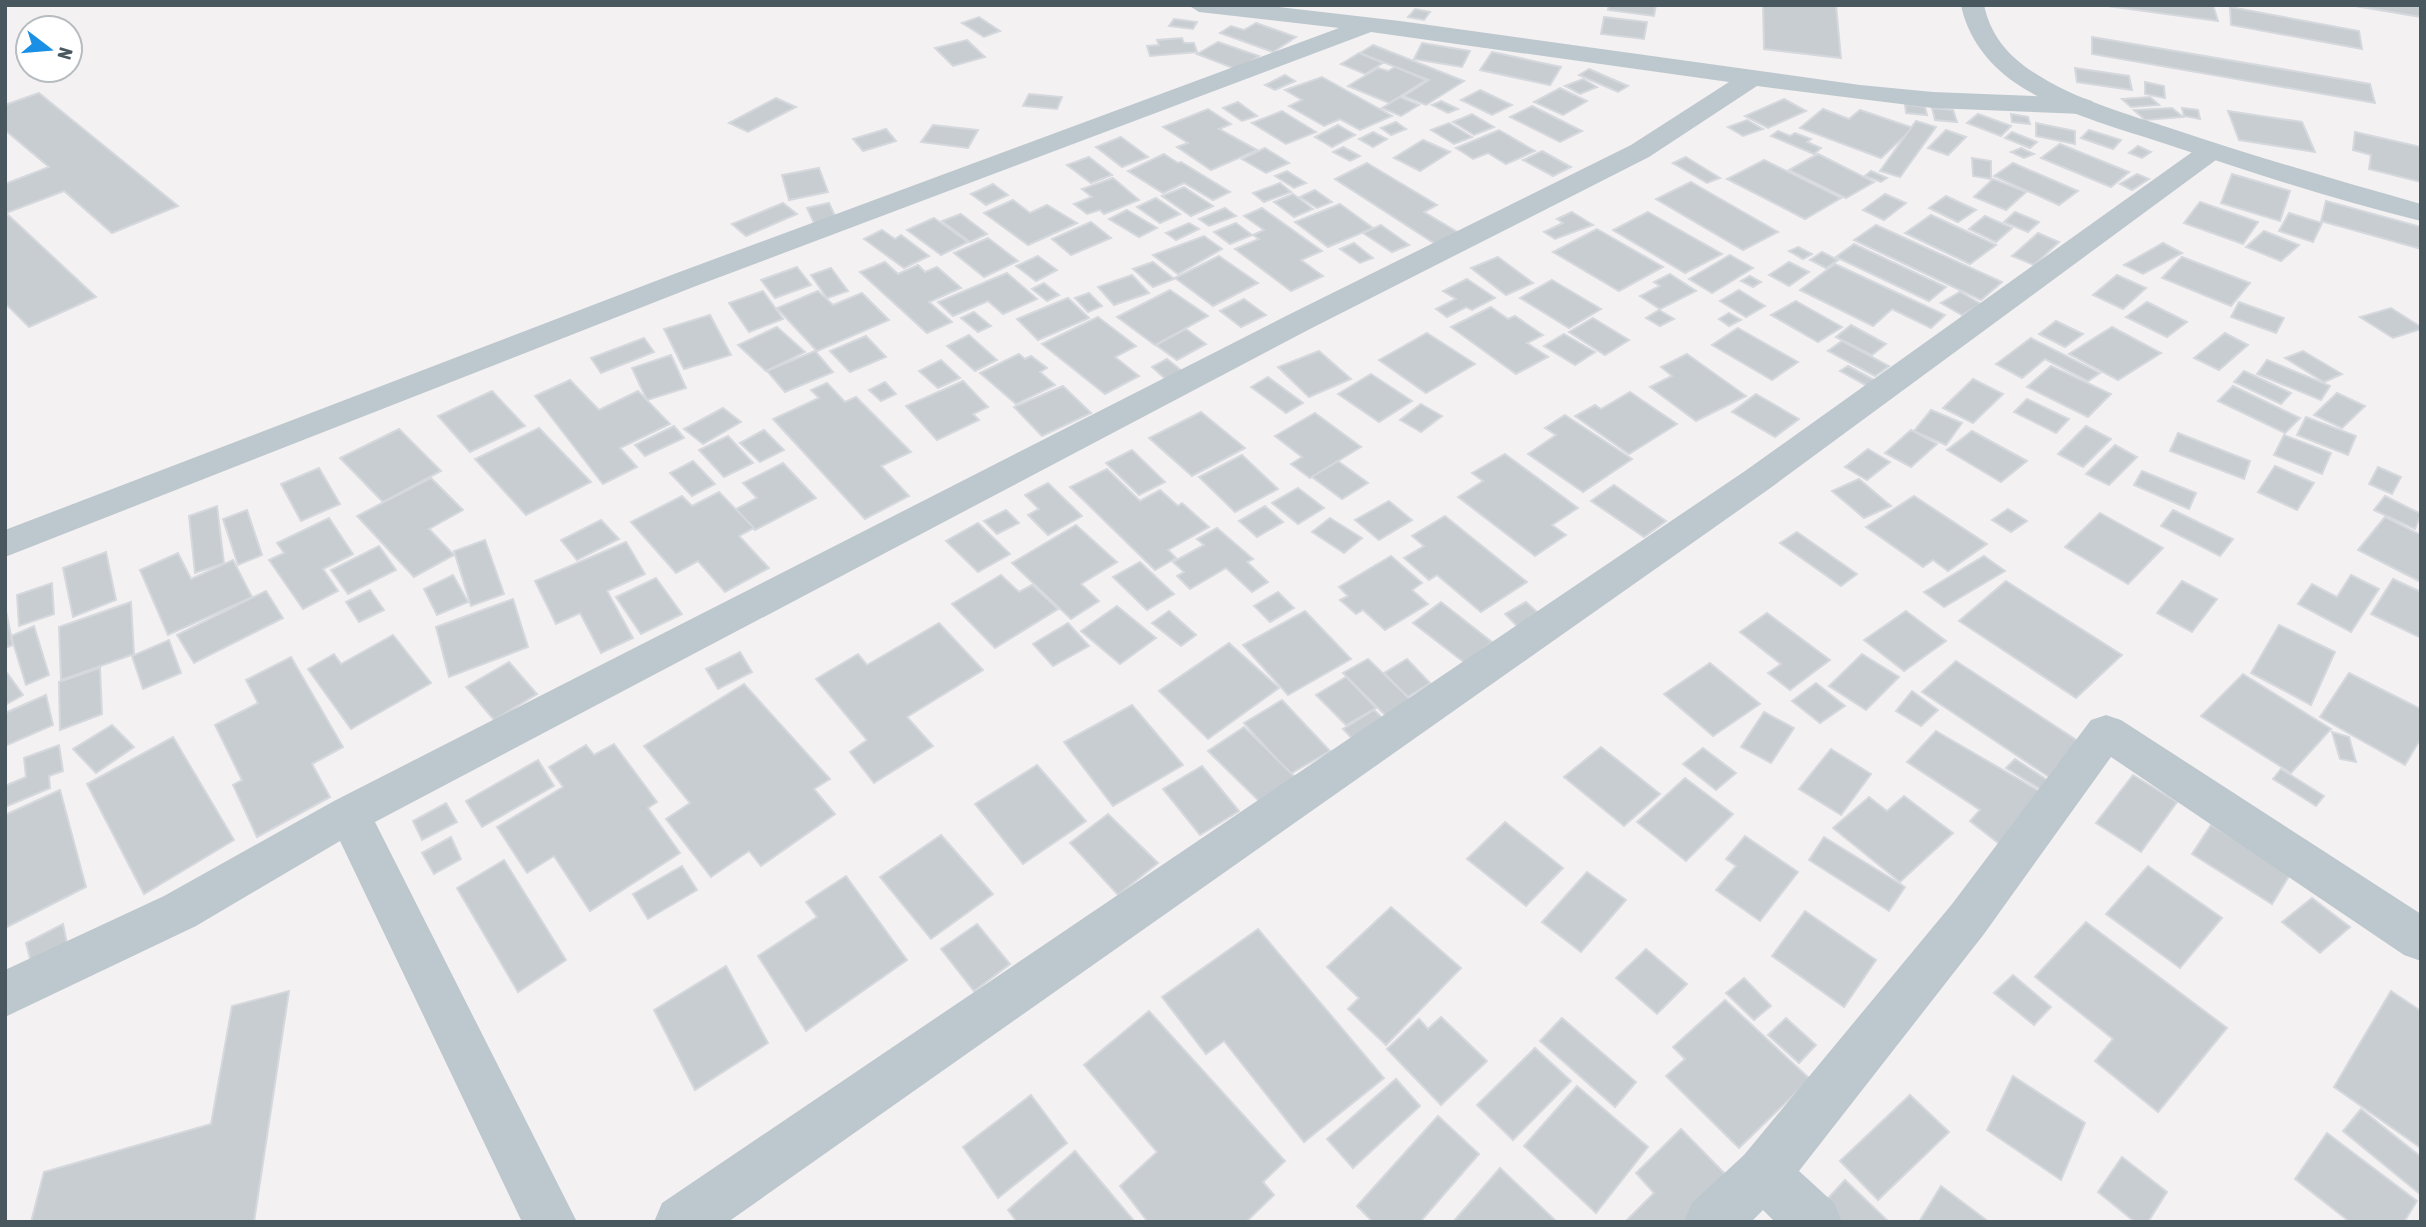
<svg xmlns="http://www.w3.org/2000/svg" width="2426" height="1227" viewBox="0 0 2426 1227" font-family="'Asap Condensed',sans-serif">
  <rect width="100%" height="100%" fill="#f4f1f2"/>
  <g fill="#c8cdd1" stroke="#d5d8dd" stroke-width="2">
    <polygon points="1609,5 1656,5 1654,16 1608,10"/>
    <polygon points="1763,5 1836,5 1841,58 1764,49"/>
    <polygon points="2100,5 2213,5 2218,21"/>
    <polygon points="2349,5 2421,5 2421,17"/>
    <polygon points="2230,7 2359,31 2362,49 2231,25"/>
    <polygon points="1415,9 1430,12 1424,20 1408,17"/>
    <polygon points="979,17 1000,31 984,37 962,23"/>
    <polygon points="1604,17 1647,22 1644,39 1601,34"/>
    <polygon points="1174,19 1197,22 1193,29 1169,26"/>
    <polygon points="1256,23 1296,37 1273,52 1220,33 1231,26 1244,30"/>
    <polygon points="2092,37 2370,84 2375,103 2092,54"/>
    <polygon points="1182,38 1184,43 1194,43 1197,52 1150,56 1147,46 1159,45 1157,40"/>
    <polygon points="967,40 985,57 953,66 935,48"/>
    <polygon points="1218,42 1259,56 1238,70 1197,54"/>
    <polygon points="1422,43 1470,51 1462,67 1414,59"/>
    <polygon points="1373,45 1464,81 1426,105 1404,96 1429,80 1360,53"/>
    <polygon points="1492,52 1561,67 1550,85 1480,70"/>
    <polygon points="1359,53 1383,63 1365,74 1341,64"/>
    <polygon points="1395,67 1426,80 1389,103 1348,86 1378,68 1388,71"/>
    <polygon points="2075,68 2129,76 2132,90 2077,82"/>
    <polygon points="1589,69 1628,86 1618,92 1579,75"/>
    <polygon points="1285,75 1295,81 1275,90 1265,85"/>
    <polygon points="1322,77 1392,116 1360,130 1340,119 1324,126 1289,106 1302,100 1285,90"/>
    <polygon points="1583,79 1597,87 1580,94 1565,86"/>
    <polygon points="2145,82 2164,86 2165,98 2145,94"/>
    <polygon points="1560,88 1587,101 1563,115 1534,102"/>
    <polygon points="1480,90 1512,105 1492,115 1461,100"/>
    <polygon points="39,93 178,206 112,233 64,191 6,213 96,297 29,327 5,303 5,184 49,167 5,130 5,105"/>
    <polygon points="1029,94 1062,97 1057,109 1023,106"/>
    <polygon points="1400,97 1419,105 1401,116 1382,108"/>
    <polygon points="2150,97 2159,105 2131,107 2122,99"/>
    <polygon points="776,98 796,107 748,132 729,123"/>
    <polygon points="1784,99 1806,111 1768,128 1745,116"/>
    <polygon points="1441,101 1458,109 1448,113 1432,105"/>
    <polygon points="1238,102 1257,116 1242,121 1223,108"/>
    <polygon points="1905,104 1925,107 1927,115 1906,113"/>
    <polygon points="1532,106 1582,131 1560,142 1510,117"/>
    <polygon points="1932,108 1953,110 1957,122 1935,120"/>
    <polygon points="2172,108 2183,117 2145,120 2134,110"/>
    <polygon points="2182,108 2198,110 2200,119 2184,116"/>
    <polygon points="1208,109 1231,124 1219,129 1257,150 1211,170 1177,147 1188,143 1163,127"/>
    <polygon points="1823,109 1849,119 1860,110 1913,128 1881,158 1800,128"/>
    <polygon points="1282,111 1316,132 1286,144 1252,123"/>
    <polygon points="2228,111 2302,122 2315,152 2239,140"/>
    <polygon points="1472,114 1494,127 1474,135 1453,122"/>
    <polygon points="1978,114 2011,126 2001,136 1967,123"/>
    <polygon points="2011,114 2028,117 2030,124 2012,122"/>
    <polygon points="1747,120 1763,129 1743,136 1728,127"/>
    <polygon points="1916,121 1936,127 1900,177 1880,171"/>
    <polygon points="1396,122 1406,129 1391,135 1381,128"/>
    <polygon points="1449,123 1472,137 1454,144 1431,130"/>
    <polygon points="2036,123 2075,131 2075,144 2036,136"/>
    <polygon points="933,125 978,130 968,148 921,142"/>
    <polygon points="1338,125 1355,135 1332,147 1315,137"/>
    <polygon points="886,129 896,141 863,151 853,139"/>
    <polygon points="1499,130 1535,151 1506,164 1488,153 1473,159 1456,148"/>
    <polygon points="1946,130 1966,137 1948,155 1928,148"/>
    <polygon points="2089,130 2121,140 2113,149 2081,138"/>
    <polygon points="1778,131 1790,136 1795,133 1811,139 1807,142 1821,148 1814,154 1771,136"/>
    <polygon points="1373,132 1387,139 1373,147 1359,139"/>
    <polygon points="2012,132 2037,142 2030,148 2005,138"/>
    <polygon points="2355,132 2421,147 2421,182 2369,169 2371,155 2353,150"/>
    <polygon points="1121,137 1148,157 1122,167 1096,147"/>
    <polygon points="1423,140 1450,152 1420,171 1394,158"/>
    <polygon points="2060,144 2129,172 2111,187 2041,158"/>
    <polygon points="2138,146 2151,152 2142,158 2129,153"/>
    <polygon points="1343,147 1360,156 1350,161 1333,152"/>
    <polygon points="1265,148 1289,163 1266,173 1242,159"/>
    <polygon points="2021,148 2034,154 2024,158 2011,152"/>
    <polygon points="1542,151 1571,167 1553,176 1523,160"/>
    <polygon points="1164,154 1178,163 1181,162 1230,192 1213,200 1184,183 1163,193 1128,171"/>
    <polygon points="1818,154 1874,182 1846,198 1789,170"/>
    <polygon points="1089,157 1112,175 1091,183 1067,165"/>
    <polygon points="1686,157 1720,178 1707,183 1673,163"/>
    <polygon points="1972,158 1991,161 1991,179 1973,176"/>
    <polygon points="1764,160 1841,198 1805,219 1727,179"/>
    <polygon points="1367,163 1437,205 1424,212 1459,233 1437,245 1335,179"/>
    <polygon points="2013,163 2078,191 2059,205 1994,176"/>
    <polygon points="819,168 828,192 789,200 782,175"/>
    <polygon points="1287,171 1306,183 1294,188 1275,176"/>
    <polygon points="1871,171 1887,178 1881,182 1865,176"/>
    <polygon points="2137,174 2149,179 2132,190 2120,184"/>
    <polygon points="2232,174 2290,191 2280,221 2221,203"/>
    <polygon points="1113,178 1139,200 1104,214 1100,210 1087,214 1074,204 1092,197 1082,189"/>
    <polygon points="1993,179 2026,192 2006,210 1974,197"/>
    <polygon points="1691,182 1778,232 1743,250 1656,199"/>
    <polygon points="1280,183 1291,192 1264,202 1253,193"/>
    <polygon points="993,184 1008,195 986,205 971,194"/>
    <polygon points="1184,187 1213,206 1191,216 1162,196"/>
    <polygon points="1315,190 1332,202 1317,208 1300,197"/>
    <polygon points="1293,194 1313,209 1294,217 1274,202"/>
    <polygon points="1885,194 1906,203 1884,220 1863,210"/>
    <polygon points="1946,196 1976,210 1958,222 1929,208"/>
    <polygon points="1156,198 1180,214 1160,223 1137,207"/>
    <polygon points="1013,200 1030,213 1047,205 1077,223 1028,245 984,213"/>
    <polygon points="2326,201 2421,227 2421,249 2321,221"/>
    <polygon points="2200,202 2258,222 2243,244 2184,223"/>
    <polygon points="783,203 797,214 746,236 732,224"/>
    <polygon points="829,203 836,218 814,223 807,208"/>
    <polygon points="1340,204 1373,228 1328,247 1295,222"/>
    <polygon points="1225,208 1236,216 1209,226 1199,219"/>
    <polygon points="1262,208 1322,251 1301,260 1323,276 1291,291 1235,249 1259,239 1253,235 1264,230 1244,216"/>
    <polygon points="1127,210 1157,228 1139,237 1109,219"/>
    <polygon points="1572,212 1593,225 1555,239 1544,232 1563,223 1557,219"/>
    <polygon points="1648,212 1722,254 1685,273 1613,230"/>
    <polygon points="2015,212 2039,222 2028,232 2004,222"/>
    <polygon points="2289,213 2322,223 2313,242 2279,231"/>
    <polygon points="961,214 987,234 970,242 942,221"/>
    <polygon points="1931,215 1996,245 1970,264 1905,233"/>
    <polygon points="1985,216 2012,228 1996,242 1969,229"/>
    <polygon points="934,218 968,242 941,255 907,230"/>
    <polygon points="1091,222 1111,238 1071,255 1052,239"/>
    <polygon points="1189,223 1199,229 1176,240 1166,233"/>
    <polygon points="1236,223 1252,235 1230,244 1214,232"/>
    <polygon points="1381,225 1409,245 1392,252 1363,233"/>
    <polygon points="1876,225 2002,282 1981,300 1854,240"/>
    <polygon points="1597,229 1663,267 1619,291 1553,252"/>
    <polygon points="882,230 895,239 901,235 929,256 904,268 864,239"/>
    <polygon points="2264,231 2299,245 2281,261 2246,247"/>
    <polygon points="2038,233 2059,242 2034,265 2012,256"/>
    <polygon points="1204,236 1222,249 1178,274 1153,255"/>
    <polygon points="988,238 1018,261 984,277 954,253"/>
    <polygon points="1354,243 1373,258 1360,263 1340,249"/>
    <polygon points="2163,243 2182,253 2143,274 2124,265"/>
    <polygon points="1854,244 1946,287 1929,301 1836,257"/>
    <polygon points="1798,247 1812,254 1803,259 1789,251"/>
    <polygon points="1822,252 1838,260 1826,268 1810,260"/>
    <polygon points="1730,255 1753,268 1712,293 1689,279"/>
    <polygon points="1038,256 1057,270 1036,281 1016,266"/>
    <polygon points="1219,256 1258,283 1213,306 1175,278"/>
    <polygon points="1498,257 1533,283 1506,295 1471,268"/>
    <polygon points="2182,257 2250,283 2231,306 2162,278"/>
    <polygon points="885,262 898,274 918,265 925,272 937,267 961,288 929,302 952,322 927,333 860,272"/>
    <polygon points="1153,262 1174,279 1153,287 1133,269"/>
    <polygon points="1789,262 1809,272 1789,286 1769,275"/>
    <polygon points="1835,264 1945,315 1931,328 1892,309 1873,326 1800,290"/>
    <polygon points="797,267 811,285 775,298 761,280"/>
    <polygon points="831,268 848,291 827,298 811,275"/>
    <polygon points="1007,273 1037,299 1003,314 988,301 953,316 938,302"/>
    <polygon points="1670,274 1696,291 1660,309 1640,296 1660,286 1654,282"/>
    <polygon points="1132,275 1149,293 1114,305 1098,287"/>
    <polygon points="2117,275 2146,288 2123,309 2093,295"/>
    <polygon points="1750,276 1761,282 1753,287 1741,281"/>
    <polygon points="1467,279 1495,298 1472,310 1466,307 1447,317 1436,309 1456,299 1443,291"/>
    <polygon points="1552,280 1601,309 1569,328 1520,298"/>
    <polygon points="1044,283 1059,295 1047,301 1032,289"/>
    <polygon points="1170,290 1208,316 1155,345 1117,317"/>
    <polygon points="1739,290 1765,306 1746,317 1720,301"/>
    <polygon points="763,291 783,319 749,332 729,303"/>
    <polygon points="818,291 833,305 862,293 889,320 817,351 777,308"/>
    <polygon points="1960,292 1981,304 1962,315 1941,303"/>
    <polygon points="1089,293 1102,306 1088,312 1075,298"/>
    <polygon points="1068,298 1089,318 1038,340 1017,319"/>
    <polygon points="1244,299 1266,315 1241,327 1220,311"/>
    <polygon points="1796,301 1842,327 1818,342 1771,315"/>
    <polygon points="2147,302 2187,322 2167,337 2126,317"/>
    <polygon points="2239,302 2284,318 2276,333 2231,317"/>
    <polygon points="1491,307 1508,319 1515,316 1543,335 1527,343 1548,357 1516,374 1451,327"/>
    <polygon points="2391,308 2421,327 2421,329 2393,338 2360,317"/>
    <polygon points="1659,310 1674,319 1660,326 1646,318"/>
    <polygon points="974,312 991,326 978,332 961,318"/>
    <polygon points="1729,313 1741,320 1729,326 1719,319"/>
    <polygon points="710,315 731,355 684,369 664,329"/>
    <polygon points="1098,317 1136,346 1115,357 1139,376 1105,394 1042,344"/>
    <polygon points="1593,318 1629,340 1605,355 1569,332"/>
    <polygon points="2056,321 2083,334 2065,347 2039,334"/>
    <polygon points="1851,325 1886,344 1872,355 1836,337"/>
    <polygon points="777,327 805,352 766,371 738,345"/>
    <polygon points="2112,327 2161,353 2118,380 2069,354"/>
    <polygon points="1738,328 1798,362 1772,380 1712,345"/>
    <polygon points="1186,329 1206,344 1177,360 1156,345"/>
    <polygon points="1427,333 1475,364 1426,393 1379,360"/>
    <polygon points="2225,333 2248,345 2219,370 2194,358"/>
    <polygon points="1564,334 1595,352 1575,365 1544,346"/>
    <polygon points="969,335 997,360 975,371 947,346"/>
    <polygon points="866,336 886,357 850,372 830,351"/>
    <polygon points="644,338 654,352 601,373 591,358"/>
    <polygon points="2031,338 2100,373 2088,381 2045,359 2022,378 1996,364"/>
    <polygon points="1842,341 1889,366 1875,376 1828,351"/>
    <polygon points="815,351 833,372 785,392 767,371"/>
    <polygon points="1319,351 1351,379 1309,397 1278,367"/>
    <polygon points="2303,351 2342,374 2324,382 2285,358"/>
    <polygon points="1019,354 1025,359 1031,356 1047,368 1040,372 1055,385 1016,404 980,373"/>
    <polygon points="1687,354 1746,396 1696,421 1650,387 1672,376 1661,367"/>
    <polygon points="671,355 686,388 647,400 632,368"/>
    <polygon points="1167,359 1187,375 1170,383 1152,367"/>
    <polygon points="941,360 960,378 938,388 919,371"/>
    <polygon points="2267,360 2330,386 2321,400 2257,374"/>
    <polygon points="1848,366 1876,381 1869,387 1840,371"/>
    <polygon points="2051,366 2111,394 2088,417 2027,387"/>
    <polygon points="2244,371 2291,393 2281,404 2234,382"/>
    <polygon points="1371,374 1412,401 1379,422 1338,394"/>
    <polygon points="1268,377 1303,403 1286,413 1251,387"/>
    <polygon points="1973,379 2003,394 1973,423 1943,408"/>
    <polygon points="570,380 599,410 638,391 670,424 620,448 637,467 603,484 535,396"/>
    <polygon points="963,381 988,407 973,414 979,420 937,440 906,406"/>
    <polygon points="885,382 896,394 881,401 869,390"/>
    <polygon points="827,383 845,402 856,397 911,452 881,466 909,496 865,519 773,419 819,398 811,390"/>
    <polygon points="1063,386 1091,413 1042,436 1014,407"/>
    <polygon points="2233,386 2300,418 2285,433 2218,401"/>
    <polygon points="492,391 525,426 470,452 438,416"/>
    <polygon points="1630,392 1677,424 1629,454 1575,416 1595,405 1601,409"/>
    <polygon points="2337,393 2365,406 2342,428 2314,415"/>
    <polygon points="1756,394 1799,419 1775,437 1732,412"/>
    <polygon points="2027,399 2069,419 2056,433 2014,412"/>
    <polygon points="1421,404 1442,416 1421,432 1400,420"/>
    <polygon points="723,408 741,422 703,444 684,429"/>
    <polygon points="1931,410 1962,423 1946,445 1914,431"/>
    <polygon points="1201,412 1245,448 1192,476 1149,438"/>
    <polygon points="1315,413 1361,447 1310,478 1291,464 1302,457 1275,436"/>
    <polygon points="1565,415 1632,459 1583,492 1528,454 1556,435 1545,428"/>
    <polygon points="2306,417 2356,436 2348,455 2297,435"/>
    <polygon points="674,426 684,438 645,456 635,445"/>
    <polygon points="2086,426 2111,439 2083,467 2058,454"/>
    <polygon points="539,428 591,482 526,515 475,459"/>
    <polygon points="399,429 441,471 383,502 340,458"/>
    <polygon points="764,430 784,450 760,462 740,443"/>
    <polygon points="1911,430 1937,444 1911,467 1885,453"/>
    <polygon points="1972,431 2027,461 2001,482 1947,450"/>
    <polygon points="2178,433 2250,461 2244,479 2170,451"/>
    <polygon points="2284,435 2331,453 2322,474 2274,455"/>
    <polygon points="728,436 753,463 724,477 699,450"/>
    <polygon points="2115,445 2137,457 2109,485 2086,474"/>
    <polygon points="1868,449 1890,462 1867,480 1845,467"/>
    <polygon points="1132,450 1165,482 1139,495 1106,463"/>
    <polygon points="1505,454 1578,508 1552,525 1566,535 1535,556 1458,497 1483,481 1472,473"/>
    <polygon points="1242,455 1278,489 1235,512 1199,477"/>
    <polygon points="693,461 715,484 692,496 670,473"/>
    <polygon points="1338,461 1368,483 1342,499 1312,477"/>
    <polygon points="783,463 816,498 755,530 736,509 757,498 743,483"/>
    <polygon points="2275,466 2314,483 2297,510 2258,492"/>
    <polygon points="2378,467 2401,477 2392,494 2369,484"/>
    <polygon points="319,468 340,504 301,521 281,484"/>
    <polygon points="1107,469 1140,501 1160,490 1178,506 1182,503 1209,527 1168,550 1176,558 1155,570 1070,487"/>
    <polygon points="2142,471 2196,493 2189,509 2134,485"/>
    <polygon points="431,478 463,510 429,529 454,555 414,577 357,516"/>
    <polygon points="1859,479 1891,506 1864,518 1832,491"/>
    <polygon points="1048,483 1082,516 1048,535 1028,515 1039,509 1025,495"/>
    <polygon points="1614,485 1666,521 1644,537 1591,501"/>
    <polygon points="1298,488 1324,508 1298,524 1272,503"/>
    <polygon points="719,492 754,528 739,536 769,568 725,592 698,561 676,573 631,522 682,496 692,506"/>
    <polygon points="1914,496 1987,544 1948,571 1933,560 1923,567 1866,527"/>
    <polygon points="2385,496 2421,514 2415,529 2374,510"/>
    <polygon points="1389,501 1412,520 1379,540 1355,520"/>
    <polygon points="217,506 224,563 195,573 189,516"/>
    <polygon points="1265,506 1283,522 1257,537 1239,521"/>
    <polygon points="2008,509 2027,521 2011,532 1992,520"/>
    <polygon points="247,510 262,555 238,565 223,519"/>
    <polygon points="1006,510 1019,523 997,534 984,521"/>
    <polygon points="2173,510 2233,539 2220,556 2161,526"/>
    <polygon points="2100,513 2163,548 2128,584 2065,547"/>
    <polygon points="1445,516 1527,582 1481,612 1437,575 1429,580 1404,558 1424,546 1412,536"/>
    <polygon points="2385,517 2421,535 2421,582 2358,550"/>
    <polygon points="329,518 353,554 323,569 338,591 303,609 269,560 284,553 277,543"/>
    <polygon points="1330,518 1362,538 1344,553 1312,532"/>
    <polygon points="601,520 619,539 577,560 561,540"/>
    <polygon points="978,523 1010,554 978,572 946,541"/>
    <polygon points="1076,525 1117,562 1081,584 1099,601 1071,619 1012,563"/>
    <polygon points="1217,528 1253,559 1247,562 1268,582 1252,592 1226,568 1190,589 1177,576 1184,572 1173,562 1204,545 1197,539"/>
    <polygon points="1797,532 1857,574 1841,586 1780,543"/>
    <polygon points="485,540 504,594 471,606 454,551"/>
    <polygon points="626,542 645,574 607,591 633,638 601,653 580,613 556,624 535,581"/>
    <polygon points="379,546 396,570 348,594 331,570"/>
    <polygon points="106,552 116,600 73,617 63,568"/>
    <polygon points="178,553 191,579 233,560 252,597 168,635 140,570"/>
    <polygon points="1391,556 1422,583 1412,590 1428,604 1385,630 1363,610 1356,614 1340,600 1348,596 1339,587"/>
    <polygon points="1984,556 2005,571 1944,607 1924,592"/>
    <polygon points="1140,562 1174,594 1147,610 1113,577"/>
    <polygon points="453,575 468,602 437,615 424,589"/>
    <polygon points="1001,575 1019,592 1032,585 1058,609 995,648 952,604"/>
    <polygon points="2351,575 2379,589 2351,632 2298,604 2312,584 2337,597"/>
    <polygon points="656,578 682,614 641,634 616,597"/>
    <polygon points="2393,579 2421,592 2421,638 2371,614"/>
    <polygon points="2006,581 2122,655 2076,698 1959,621"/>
    <polygon points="2182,581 2217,599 2192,632 2157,613"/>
    <polygon points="52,583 54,614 19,626 17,595"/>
    <polygon points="370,590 384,610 359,622 346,602"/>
    <polygon points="266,591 283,618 194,663 177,635"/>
    <polygon points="1278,592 1294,608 1270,622 1254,606"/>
    <polygon points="513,599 528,647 449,677 436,627"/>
    <polygon points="131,602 134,654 61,680 59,627"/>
    <polygon points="1441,602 1492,642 1465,663 1413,623"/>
    <polygon points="1526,602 1544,618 1522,631 1505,614"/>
    <polygon points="5,606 13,645 5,648"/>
    <polygon points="1117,606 1156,638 1120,664 1081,631"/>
    <polygon points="1169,611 1196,635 1181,646 1152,623"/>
    <polygon points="1305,611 1351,659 1288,695 1243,645"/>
    <polygon points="1906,611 1946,641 1904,671 1864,640"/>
    <polygon points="1767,613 1830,660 1790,690 1768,673 1781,664 1740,632"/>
    <polygon points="939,623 983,670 907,717 933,746 874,783 850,752 867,740 816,679 858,654 867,665"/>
    <polygon points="1068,623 1089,646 1053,666 1033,644"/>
    <polygon points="2279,625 2335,652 2311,705 2251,673"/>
    <polygon points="34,626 49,675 26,685 11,636"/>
    <polygon points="393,635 431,683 351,729 308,669 334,654 341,664"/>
    <polygon points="169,640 181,673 143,689 132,656"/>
    <polygon points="1229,643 1279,688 1208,739 1159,691"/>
    <polygon points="740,652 752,672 718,689 706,669"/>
    <polygon points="1862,654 1899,677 1866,710 1829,686"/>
    <polygon points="291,657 343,747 312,764 330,797 257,837 233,785 242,780 215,725 258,703 246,680"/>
    <polygon points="1368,659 1412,701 1387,717 1343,673"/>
    <polygon points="1407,659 1430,683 1408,697 1384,673"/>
    <polygon points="1956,661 2081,743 2049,777 1922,692"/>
    <polygon points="509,662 537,694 494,720 466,687"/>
    <polygon points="1710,663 1760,704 1713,736 1664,694"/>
    <polygon points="100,668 102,714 60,730 59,682"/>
    <polygon points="5,670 23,695 5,705"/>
    <polygon points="2349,673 2421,709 2421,738 2405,765 2320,717"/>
    <polygon points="2243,674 2331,729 2291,773 2201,716"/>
    <polygon points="1346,677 1376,708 1346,725 1316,695"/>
    <polygon points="1816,683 1845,706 1820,723 1792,701"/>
    <polygon points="744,684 830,779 814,789 835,814 761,866 749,851 711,877 666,819 690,803 644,746"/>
    <polygon points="1912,691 1938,710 1921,726 1896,711"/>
    <polygon points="46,695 53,725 5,746 5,713"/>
    <polygon points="1282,700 1330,751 1290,774 1244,723"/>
    <polygon points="1132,705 1183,765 1113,806 1064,742"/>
    <polygon points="1374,710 1390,725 1359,746 1343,729"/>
    <polygon points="1764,712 1794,728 1771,763 1741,747"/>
    <polygon points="112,725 134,747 96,773 73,749"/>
    <polygon points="1244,727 1297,779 1262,804 1208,751"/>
    <polygon points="1936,731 2039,791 2006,849 1970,821 1980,810 1907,762"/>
    <polygon points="2332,732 2349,737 2356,762 2340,759"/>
    <polygon points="173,737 234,840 144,894 87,784"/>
    <polygon points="614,744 657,802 648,808 680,853 590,911 554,856 527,873 497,827 563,787 549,767 586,745 594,755"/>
    <polygon points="59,745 63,771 49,776 50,788 5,807 5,786 26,777 24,758"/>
    <polygon points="1601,747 1660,794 1624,826 1564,777"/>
    <polygon points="1703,748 1736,773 1716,790 1683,764"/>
    <polygon points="1831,749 1871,774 1841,815 1799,789"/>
    <polygon points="2015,759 2052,783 2045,792 2006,768"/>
    <polygon points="538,760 554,786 482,827 466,801"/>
    <polygon points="1037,765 1086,821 1023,864 975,804"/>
    <polygon points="1202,766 1239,811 1200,835 1163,789"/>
    <polygon points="2281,769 2324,796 2316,806 2273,779"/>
    <polygon points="2133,775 2177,802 2141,852 2096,823"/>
    <polygon points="1685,778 1733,814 1686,861 1637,822"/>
    <polygon points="60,790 86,887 5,928 5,815"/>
    <polygon points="1904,796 1953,833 1900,882 1833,828 1869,797 1887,811"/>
    <polygon points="446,803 457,822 422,840 413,821"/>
    <polygon points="1108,814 1158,863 1118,895 1070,843"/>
    <polygon points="1505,822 1563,868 1526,906 1467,859"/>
    <polygon points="2211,825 2291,873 2272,904 2192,854"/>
    <polygon points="941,835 993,894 931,939 880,877"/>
    <polygon points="1745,836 1798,872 1760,921 1716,890 1736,866 1726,859"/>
    <polygon points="451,837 461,859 434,874 422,853"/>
    <polygon points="1824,837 1905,887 1889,911 1809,860"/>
    <polygon points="504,860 566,960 518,992 457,888"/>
    <polygon points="682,866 697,890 648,919 633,894"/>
    <polygon points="2148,866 2222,918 2180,968 2106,914"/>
    <polygon points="1587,872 1626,900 1581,952 1542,922"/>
    <polygon points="846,876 907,960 806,1031 758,956 817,917 806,902"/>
    <polygon points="2312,898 2350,927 2320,953 2282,922"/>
    <polygon points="1391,907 1461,968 1386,1045 1348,1009 1359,998 1327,967"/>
    <polygon points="1805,911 1876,960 1844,1007 1772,956"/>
    <polygon points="2086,922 2227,1028 2158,1112 2095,1061 2113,1039 2035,977"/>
    <polygon points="63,924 68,948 32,966 26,943"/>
    <polygon points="977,924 1010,964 974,991 941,949"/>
    <polygon points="1258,929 1384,1078 1304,1142 1224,1041 1206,1054 1162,997"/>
    <polygon points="1646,949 1687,984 1657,1014 1616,978"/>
    <polygon points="726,966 768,1043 695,1090 654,1010"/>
    <polygon points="2013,975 2051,1007 2034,1025 1994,993"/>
    <polygon points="1744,978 1771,1006 1754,1020 1726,993"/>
    <polygon points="289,991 254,1222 31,1222 44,1172 211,1124 232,1006"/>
    <polygon points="2391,991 2421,1011 2421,1148 2334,1087"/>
    <polygon points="1725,1000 1810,1079 1739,1148 1666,1076 1685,1059 1673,1047"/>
    <polygon points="1149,1011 1285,1161 1263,1182 1274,1195 1246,1222 1148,1222 1120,1186 1157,1152 1084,1065"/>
    <polygon points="1441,1017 1487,1061 1441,1105 1387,1049 1419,1019 1428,1029"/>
    <polygon points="1562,1018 1636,1082 1615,1107 1540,1041"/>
    <polygon points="1786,1018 1816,1045 1799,1063 1768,1035"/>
    <polygon points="1535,1048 1571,1081 1513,1140 1477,1105"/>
    <polygon points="2013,1076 2085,1123 2061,1180 1987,1130"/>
    <polygon points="1396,1079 1420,1106 1353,1168 1327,1139"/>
    <polygon points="1577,1086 1648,1147 1596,1213 1524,1146"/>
    <polygon points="1031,1095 1067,1143 998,1198 963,1147"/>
    <polygon points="1910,1095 1949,1132 1878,1200 1840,1161"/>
    <polygon points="2361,1109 2421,1157 2421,1195 2343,1131"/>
    <polygon points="1438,1116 1479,1154 1420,1222 1373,1222 1357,1206"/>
    <polygon points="1681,1129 1736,1185 1699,1222 1625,1222 1654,1193 1636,1173"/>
    <polygon points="2327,1133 2417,1201 2404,1222 2350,1222 2295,1179"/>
    <polygon points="1075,1151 1135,1222 1017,1222 1008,1210"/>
    <polygon points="2122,1157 2167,1192 2148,1222 2135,1222 2098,1192"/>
    <polygon points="1500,1168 1557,1222 1453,1222"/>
    <polygon points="1845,1180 1889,1222 1831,1222 1818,1209"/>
    <polygon points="1941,1186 1989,1222 1919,1222"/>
  </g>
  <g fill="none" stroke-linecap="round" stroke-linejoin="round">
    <g fill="#bdc8ce" fill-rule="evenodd">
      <polygon points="1188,5 1262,5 1400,21 1860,85 1933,92 2083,98 2092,101 2096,106 2092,111 2083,114 1933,108 1757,86 1649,157 1308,330 375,822 577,1222 522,1222 340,841 196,926 5,1017 5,970 164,896 334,801 1286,316 1631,145 1729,82 1371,32 696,286 5,557 5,530 674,274 1339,28 1199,12"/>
      <polygon points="2211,143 2220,145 2224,151 2220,157 1769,489 728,1222 654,1222 662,1203 1745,471 2202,145"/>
      <polygon points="2106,715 2121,720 2421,914 2421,961 2404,955 2111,757 1984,934 1799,1171 1834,1203 1842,1222 1775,1222 1763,1210 1751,1222 1684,1222 1692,1203 1744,1155 1952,904 2091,720"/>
    </g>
    <path fill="#bdc8ce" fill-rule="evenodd" d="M1961,5H1984C1990,34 2008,56 2033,72C2076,100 2127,114 2176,130C2257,157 2339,181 2421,204V221C2335,200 2250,172 2166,144C2115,127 2059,113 2014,82C1988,64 1967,36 1961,5Z"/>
  </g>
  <rect width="2426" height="1227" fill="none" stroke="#49585f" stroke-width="14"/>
  <g transform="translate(49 49) rotate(106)"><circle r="33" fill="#ffffff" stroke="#b6bcbf" stroke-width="2"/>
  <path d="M0-5L12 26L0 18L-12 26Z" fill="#198fe6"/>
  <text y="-10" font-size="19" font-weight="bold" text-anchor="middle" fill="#49585f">N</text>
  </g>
</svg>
